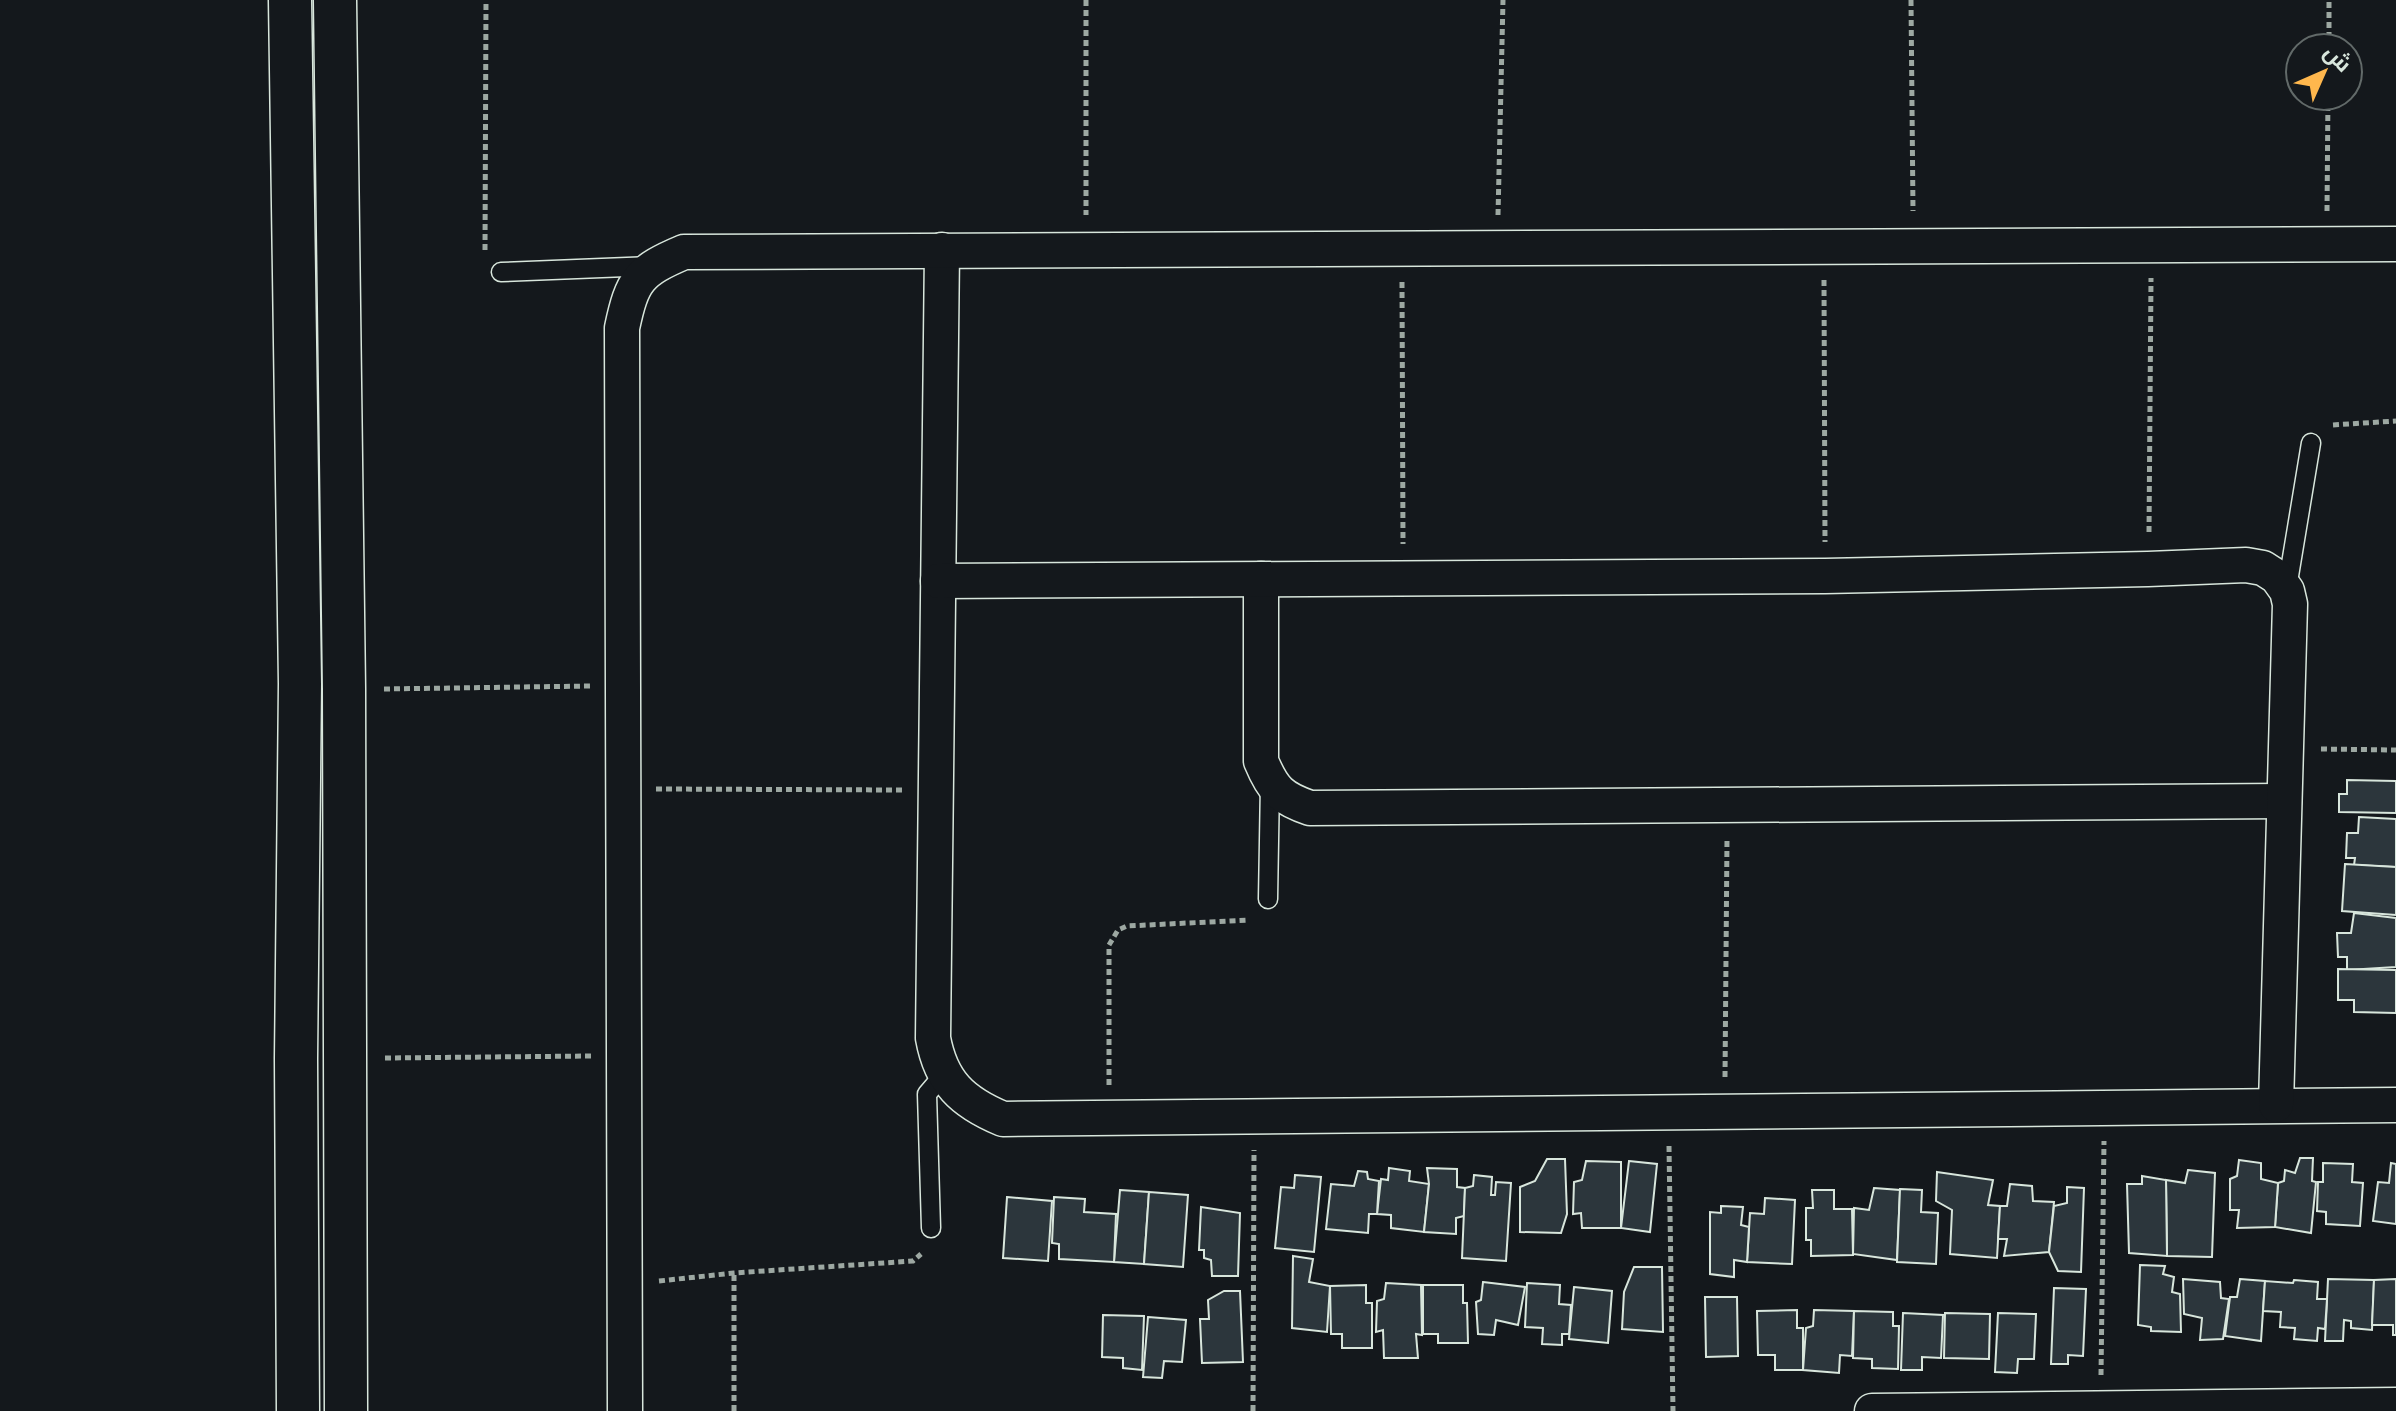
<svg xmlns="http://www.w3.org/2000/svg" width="2396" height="1411" viewBox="0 0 2396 1411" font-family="Lora,Cairo,serif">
  <rect width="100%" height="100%" fill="#14181c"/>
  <g fill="#2c363c" stroke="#d8e6dc" stroke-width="2">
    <polygon points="2347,780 2396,781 2396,813 2339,812 2339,794 2347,794"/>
    <polygon points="2359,817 2396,819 2396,867 2354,865 2355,858 2346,858 2347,833 2358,833"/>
    <polygon points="2345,864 2396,867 2396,915 2342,911"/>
    <polygon points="2354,913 2396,918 2396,967 2347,970 2347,957 2338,957 2337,933 2351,933"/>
    <polygon points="2338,969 2396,970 2396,1013 2354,1012 2354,1000 2338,1000"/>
    <polygon points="2300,1158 2313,1158 2312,1181 2316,1182 2311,1233 2275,1227 2278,1183 2284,1181 2285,1170 2295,1173"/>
    <polygon points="1547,1159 1565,1159 1567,1214 1561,1233 1520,1232 1520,1187 1535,1181"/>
    <polygon points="2239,1160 2261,1163 2261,1179 2278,1183 2275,1227 2237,1228 2239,1210 2230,1210 2230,1179 2237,1176"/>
    <polygon points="1586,1161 1621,1162 1621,1228 1582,1228 1581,1213 1573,1214 1574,1182 1582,1180"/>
    <polygon points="1629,1161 1657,1164 1650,1232 1621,1228"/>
    <polygon points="2323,1163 2353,1164 2352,1182 2363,1183 2360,1226 2326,1224 2326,1212 2317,1211 2318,1182 2323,1182"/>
    <polygon points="2391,1163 2396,1164 2396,1224 2373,1221 2378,1182 2389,1183"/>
    <polygon points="1389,1168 1410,1171 1409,1181 1429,1184 1424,1232 1391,1228 1391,1215 1377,1214 1381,1179 1388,1180"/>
    <polygon points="1427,1168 1457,1169 1457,1187 1465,1188 1464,1216 1456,1218 1456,1234 1424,1232 1429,1184"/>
    <polygon points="2188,1170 2215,1173 2212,1257 2167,1256 2166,1180 2185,1183"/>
    <polygon points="1358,1171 1367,1172 1368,1179 1379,1181 1377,1214 1369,1214 1368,1233 1326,1229 1331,1184 1354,1186"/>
    <polygon points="1937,1172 1993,1180 1988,1205 2000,1206 1997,1258 1950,1254 1952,1210 1936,1201"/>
    <polygon points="1295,1175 1321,1177 1314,1252 1275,1248 1281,1187 1294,1188"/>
    <polygon points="1474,1175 1492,1177 1491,1195 1495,1195 1496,1182 1511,1183 1506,1261 1462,1258 1465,1188 1473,1186"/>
    <polygon points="2142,1176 2166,1180 2167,1256 2129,1253 2127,1184 2142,1184"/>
    <polygon points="2010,1184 2032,1186 2033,1201 2054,1202 2049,1252 2004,1256 2007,1239 1998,1239 2000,1206 2007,1206"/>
    <polygon points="2067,1187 2084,1188 2081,1272 2058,1271 2049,1252 2054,1206 2067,1203"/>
    <polygon points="1874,1188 1900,1190 1897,1260 1853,1254 1854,1208 1869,1210"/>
    <polygon points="1900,1189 1922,1190 1921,1212 1938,1213 1936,1264 1897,1262"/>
    <polygon points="1120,1190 1149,1192 1144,1264 1114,1262"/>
    <polygon points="1812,1190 1834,1190 1834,1209 1852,1209 1853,1255 1811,1256 1811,1240 1806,1240 1806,1208 1813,1208"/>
    <polygon points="1149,1192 1188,1195 1183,1267 1144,1264"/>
    <polygon points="1007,1197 1052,1201 1048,1261 1003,1258"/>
    <polygon points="1054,1197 1085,1199 1084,1212 1116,1214 1114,1262 1059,1259 1059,1244 1052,1243"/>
    <polygon points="1765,1198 1795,1200 1792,1264 1747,1262 1750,1213 1764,1214"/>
    <polygon points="1721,1206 1743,1207 1741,1225 1749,1227 1747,1262 1734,1260 1734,1277 1710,1274 1710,1212 1721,1213"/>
    <polygon points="1201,1207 1240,1213 1238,1276 1212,1276 1211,1260 1204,1258 1204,1250 1199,1250"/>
    <polygon points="1293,1256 1313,1259 1309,1282 1330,1286 1327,1332 1292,1328"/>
    <polygon points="2140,1265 2165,1266 2163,1274 2174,1277 2172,1292 2180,1294 2181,1332 2151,1331 2151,1327 2138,1325"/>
    <polygon points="1634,1267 1662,1267 1663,1332 1622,1329 1624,1292"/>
    <polygon points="2183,1279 2220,1282 2221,1298 2229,1299 2223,1339 2200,1340 2202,1318 2184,1314"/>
    <polygon points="2240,1279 2265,1281 2261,1341 2225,1336 2230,1297 2237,1297"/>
    <polygon points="2328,1279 2374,1280 2372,1330 2351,1328 2351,1321 2344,1320 2343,1341 2325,1341"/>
    <polygon points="2396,1279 2396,1335 2393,1335 2393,1325 2372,1325 2374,1280"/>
    <polygon points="2294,1280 2318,1282 2317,1299 2327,1299 2325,1329 2318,1328 2317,1341 2294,1339 2295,1328 2280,1327 2281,1312 2263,1311 2265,1281 2293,1283"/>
    <polygon points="1483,1282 1525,1287 1518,1325 1496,1320 1494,1335 1478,1334 1476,1302 1481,1300"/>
    <polygon points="1386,1283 1421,1285 1422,1335 1416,1334 1418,1358 1384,1358 1383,1330 1376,1332 1377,1301 1384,1299"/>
    <polygon points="1527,1283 1560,1285 1559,1304 1571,1305 1569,1334 1562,1334 1562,1345 1542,1344 1543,1328 1525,1327"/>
    <polygon points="1366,1285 1366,1303 1372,1303 1372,1348 1342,1348 1342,1334 1331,1334 1330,1286"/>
    <polygon points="1423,1285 1463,1285 1463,1303 1467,1303 1468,1343 1438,1343 1438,1334 1423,1334"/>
    <polygon points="1574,1287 1612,1291 1608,1343 1569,1339"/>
    <polygon points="2054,1288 2086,1289 2083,1356 2068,1355 2068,1364 2051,1364"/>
    <polygon points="1224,1291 1240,1291 1243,1362 1202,1363 1200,1319 1209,1319 1208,1300"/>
    <polygon points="1705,1297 1737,1297 1738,1356 1706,1357"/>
    <polygon points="1797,1310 1797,1328 1803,1328 1803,1370 1775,1370 1775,1355 1758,1355 1757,1311"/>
    <polygon points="1814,1310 1854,1311 1852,1356 1840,1355 1839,1373 1803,1370 1806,1328 1813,1326"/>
    <polygon points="1854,1311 1893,1312 1893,1326 1899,1326 1898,1369 1872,1368 1872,1359 1853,1358"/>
    <polygon points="1903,1313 1943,1315 1941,1358 1922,1357 1922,1370 1901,1370"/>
    <polygon points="1945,1313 1990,1314 1989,1359 1944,1358"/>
    <polygon points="1998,1313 2036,1314 2034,1359 2018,1359 2017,1373 1995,1372"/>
    <polygon points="1103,1315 1144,1316 1142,1370 1123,1368 1123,1358 1102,1357"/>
    <polygon points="1148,1317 1186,1320 1182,1362 1164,1361 1162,1378 1143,1377"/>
  </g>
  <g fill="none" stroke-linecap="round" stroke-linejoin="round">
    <g stroke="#d8e6dc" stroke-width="21">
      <g id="service">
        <polyline points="501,272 652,266"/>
        <polyline points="2287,588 2311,443"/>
        <polyline points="1268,899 1270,783"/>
        <polyline points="931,1228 927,1094 944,1074"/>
      </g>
    </g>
    <g stroke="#d8e6dc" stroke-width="37">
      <g id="minor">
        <path d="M942,250L933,1038C941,1082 962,1102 1003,1119L2396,1105"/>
        <path d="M1261,579V761C1273,790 1281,798 1310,808L2284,801"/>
        <polyline points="938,581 1825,576 2148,569 2246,565 2263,568 2277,577 2287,591 2290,604 2276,1105"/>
        <path d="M625,1411L622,328C632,280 639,271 684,252L2396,244"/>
        <polyline points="1872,1411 2396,1405"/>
      </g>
    </g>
    <g stroke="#d8e6dc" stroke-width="45">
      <g id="tertiary">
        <polyline points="290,0 300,684 296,1059 298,1411"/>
        <polyline points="335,0 344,689 346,1411"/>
      </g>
    </g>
    <g stroke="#9da8a2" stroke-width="5" stroke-dasharray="6 4" stroke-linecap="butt">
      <polyline points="1086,0 1086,215"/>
      <polyline points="1911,0 1913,211"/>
      <polyline points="2329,48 2329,0"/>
      <polyline points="2327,211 2328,96"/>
      <polyline points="1498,215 1503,0"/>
      <polyline points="485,250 486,0"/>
      <polyline points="1824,280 1825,542"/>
      <polyline points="1402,282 1403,544"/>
      <polyline points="2333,425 2396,421"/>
      <polyline points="2149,532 2151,278"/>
      <polyline points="384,689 590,686"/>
      <polyline points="2321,749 2396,750"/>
      <polyline points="656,789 902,790"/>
      <polyline points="385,1058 591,1056"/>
      <polyline points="1725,1077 1727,839"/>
      <polyline points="1109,1085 1109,945 1118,930 1127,926 1249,920"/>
      <polyline points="1669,1146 1673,1411"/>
      <polyline points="659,1281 734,1273 913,1261 921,1254"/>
      <polyline points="2101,1375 2104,1141"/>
      <polyline points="734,1411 734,1273"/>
      <polyline points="1253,1411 1254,1150"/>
    </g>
    <use href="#service" stroke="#14181c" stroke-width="18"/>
    <use href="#minor" stroke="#14181c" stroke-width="34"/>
    <use href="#tertiary" stroke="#14181c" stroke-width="42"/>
  </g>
  <g transform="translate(2324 72) rotate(45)"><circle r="38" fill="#14181c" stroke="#626a69" stroke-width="2"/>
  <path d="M0-6L14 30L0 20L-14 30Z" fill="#ffb74d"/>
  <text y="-12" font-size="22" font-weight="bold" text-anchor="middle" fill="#d8e6dc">ش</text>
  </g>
</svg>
